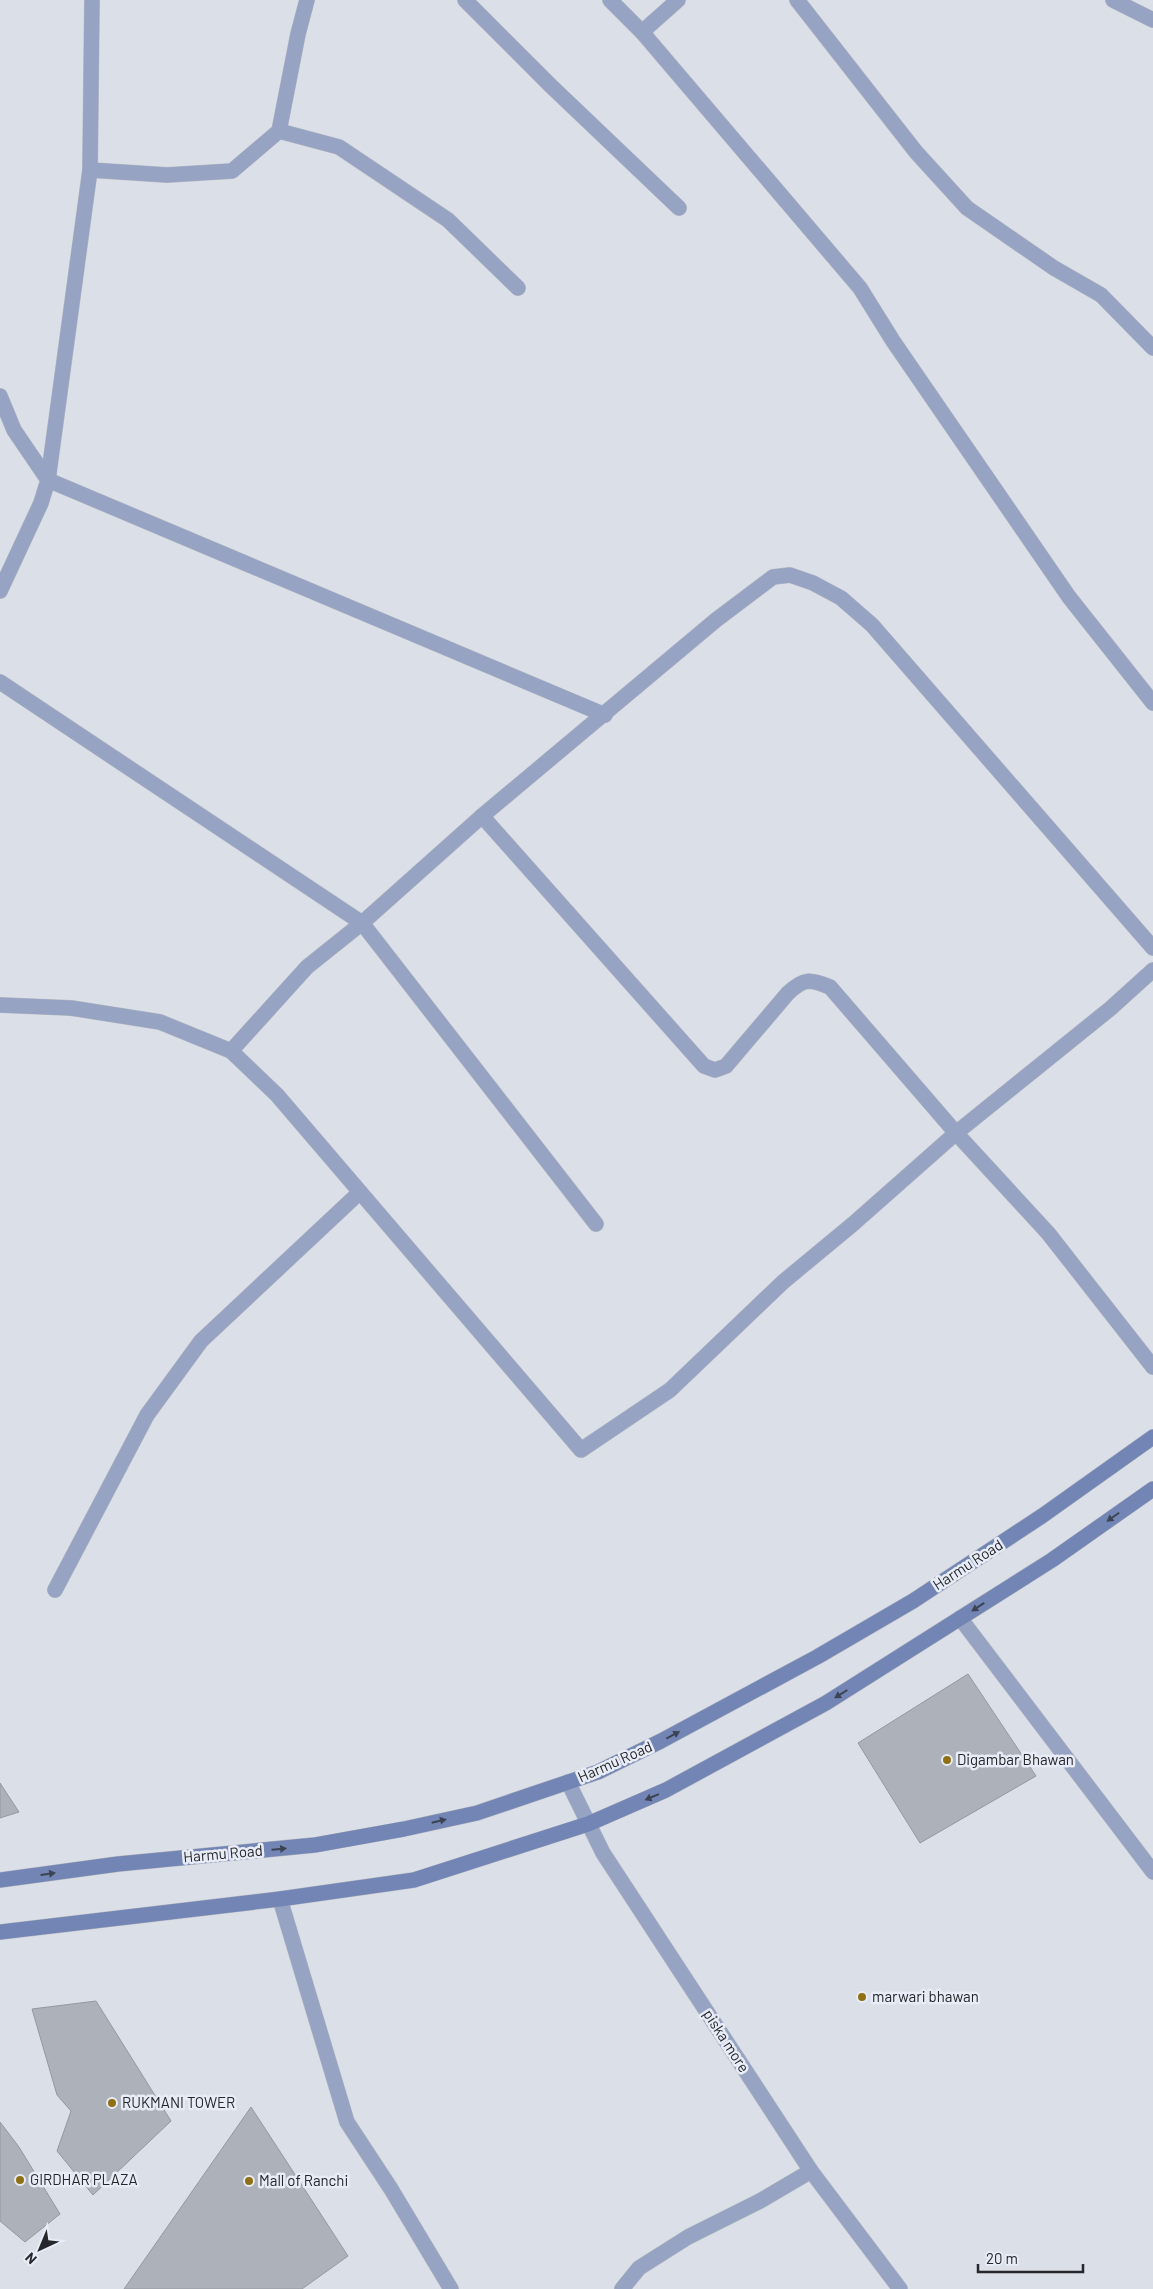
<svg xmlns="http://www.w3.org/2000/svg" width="1153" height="2289" viewBox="0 0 1153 2289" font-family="Barlow,sans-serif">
  <rect width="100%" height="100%" fill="#dbdfe8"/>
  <g fill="#adb1ba" stroke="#9598a1">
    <polygon points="968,1674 1036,1776 920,1843 858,1743"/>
    <polygon points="0,1783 19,1812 0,1818"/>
    <polygon points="96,2001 171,2121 93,2195 57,2151 71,2111 57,2095 32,2009"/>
    <polygon points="251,2107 348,2256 302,2289 124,2289"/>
    <polygon points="0,2122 19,2147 60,2214 25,2242 0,2221"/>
  </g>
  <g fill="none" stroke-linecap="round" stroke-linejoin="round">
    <g stroke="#b7bac2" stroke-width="16">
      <g id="street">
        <polyline points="92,0 90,170 48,480 605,715"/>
        <polyline points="465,0 551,86 679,208"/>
        <polyline points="610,0 642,32 860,288 893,341 1069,597 1153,703"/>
        <polyline points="797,0 916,152 967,208 1054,268 1101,295 1153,348"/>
        <polyline points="1113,0 1153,20"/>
        <polyline points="642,32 678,0"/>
        <polyline points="279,131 339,147 448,220 518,288"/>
        <polyline points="90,170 167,175 232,171 279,131 298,34 307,0"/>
        <polyline points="0,396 14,430 48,480 41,503 0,591"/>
        <polyline points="0,682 362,923 596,1224"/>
        <path d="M482,816L704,1066L715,1070L726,1066L788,993C804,978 810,979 830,987L956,1133L1048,1233L1153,1367"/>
        <polyline points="0,1005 71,1008 160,1022 231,1051 277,1095 581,1450 670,1390 783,1282 853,1224 956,1133 1111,1008 1153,970"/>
        <polyline points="231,1051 307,967 362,923 482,816 716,620 773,577 790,575 813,583 841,598 872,625 1153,948"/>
        <polyline points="55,1590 147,1415 201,1341 360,1192"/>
        <polyline points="960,1618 1153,1872"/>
        <polyline points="568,1782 603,1853 811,2171 900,2289"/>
        <polyline points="280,1899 347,2122 391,2189 451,2289"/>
        <polyline points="622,2289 639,2268 688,2237 760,2201 811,2171"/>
      </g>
    </g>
    <g stroke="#b7bac2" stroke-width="16">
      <g id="secondary">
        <polyline points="0,1880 118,1864 315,1845 404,1829 477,1813 598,1772 661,1741 817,1657 913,1601 1042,1516 1153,1437"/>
        <polyline points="0,1932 280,1899 414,1880 588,1824 666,1790 826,1703 1052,1560 1153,1489"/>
      </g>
    </g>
    <use href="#street" stroke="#96a3c3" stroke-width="15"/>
    <use href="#secondary" stroke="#7385b4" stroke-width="15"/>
  </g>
  <defs><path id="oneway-solid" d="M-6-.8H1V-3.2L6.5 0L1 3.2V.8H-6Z" transform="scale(1.25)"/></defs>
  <g fill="#3c4353">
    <use href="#oneway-solid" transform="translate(1113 1517) rotate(145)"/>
    <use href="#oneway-solid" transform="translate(978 1607) rotate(147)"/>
    <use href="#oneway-solid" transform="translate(841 1694) rotate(148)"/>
    <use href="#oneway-solid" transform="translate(673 1735) rotate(-28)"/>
    <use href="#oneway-solid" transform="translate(652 1797) rotate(157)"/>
    <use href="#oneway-solid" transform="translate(439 1821) rotate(-13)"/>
    <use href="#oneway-solid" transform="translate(279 1849) rotate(-5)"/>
    <use href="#oneway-solid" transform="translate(48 1874) rotate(-8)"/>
  </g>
  <g fill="#907015" stroke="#e8ecf6" stroke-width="2">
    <circle cx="947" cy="1760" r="5"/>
    <circle cx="862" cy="1997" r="5"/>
    <circle cx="112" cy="2103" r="5"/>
    <circle cx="20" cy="2180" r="5"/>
    <circle cx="249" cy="2181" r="5"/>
  </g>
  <g text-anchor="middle" stroke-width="5" stroke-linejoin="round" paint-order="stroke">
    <g font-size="15" fill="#25272a" stroke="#e8ecf6">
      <text transform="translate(968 1565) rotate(-33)" y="5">Harmu Road</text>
      <text transform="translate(615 1762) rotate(-24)" y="5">Harmu Road</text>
      <text transform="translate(223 1854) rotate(-5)" y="5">Harmu Road</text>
      <text transform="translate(726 2041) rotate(57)" y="5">piska more</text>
    </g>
    <g font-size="15" fill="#25272a" stroke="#e8ecf6" text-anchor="start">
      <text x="957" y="1765">Digambar Bhawan</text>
      <text x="872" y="2002">marwari bhawan</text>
      <text x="122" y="2108">RUKMANI TOWER</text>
      <text x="30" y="2185">GIRDHAR PLAZA</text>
      <text x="259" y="2186">Mall of Ranchi</text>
    </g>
  </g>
  <g transform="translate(40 2249) rotate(224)" stroke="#e8ecf6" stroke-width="4" paint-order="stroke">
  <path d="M0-4L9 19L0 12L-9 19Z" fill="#25272a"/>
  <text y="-8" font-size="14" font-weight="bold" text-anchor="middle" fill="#25272a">N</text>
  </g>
  <path d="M978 2264v8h105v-8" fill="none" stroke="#25272a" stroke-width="2.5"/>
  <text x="986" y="2264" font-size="15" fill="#25272a" stroke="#e8ecf6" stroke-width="4" paint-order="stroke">20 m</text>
</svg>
